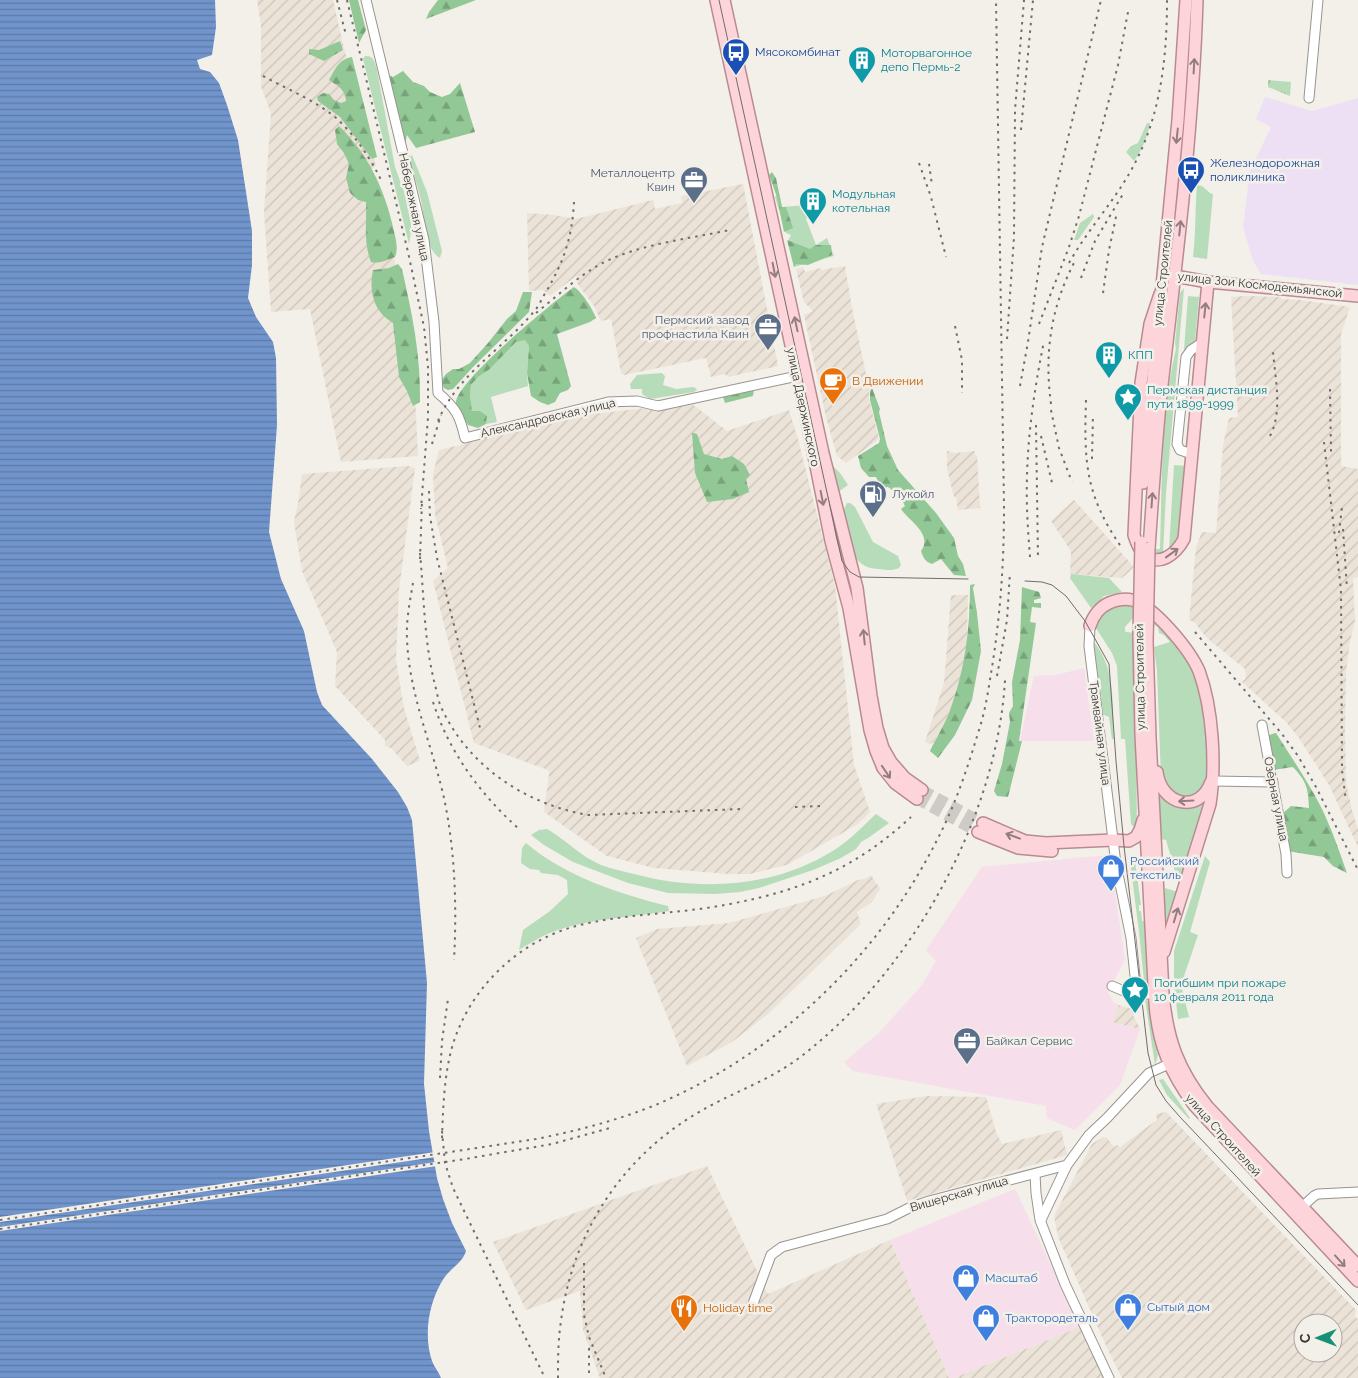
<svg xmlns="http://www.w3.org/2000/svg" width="1358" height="1378" viewBox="0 0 1358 1378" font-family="Raleway,sans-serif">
  <defs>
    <pattern id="industrial-furrows" width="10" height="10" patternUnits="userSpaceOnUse" patternTransform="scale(1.25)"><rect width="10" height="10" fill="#ece3d8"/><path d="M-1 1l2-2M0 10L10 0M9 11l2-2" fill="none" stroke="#cbc3ba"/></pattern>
    <pattern id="forest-firs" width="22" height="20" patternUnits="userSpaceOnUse" patternTransform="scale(1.25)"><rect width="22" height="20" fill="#92c895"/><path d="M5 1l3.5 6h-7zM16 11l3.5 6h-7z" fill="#78a37a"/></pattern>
    <pattern id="park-tufts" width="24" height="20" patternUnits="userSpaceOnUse" patternTransform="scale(1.25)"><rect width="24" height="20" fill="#b7dcb9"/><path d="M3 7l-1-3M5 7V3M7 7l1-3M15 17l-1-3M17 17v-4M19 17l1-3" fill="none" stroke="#9ebda0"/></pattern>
    <pattern id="water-rules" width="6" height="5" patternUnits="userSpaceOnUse" patternTransform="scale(1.25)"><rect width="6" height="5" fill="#7094cb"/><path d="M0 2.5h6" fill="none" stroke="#5d7aa6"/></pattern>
  </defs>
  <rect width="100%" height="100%" fill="#f3efe9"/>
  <g fill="#f6deeb">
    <polygon points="1084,668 1094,741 1020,741 1034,676 1056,675"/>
    <polygon points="1109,855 1125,959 1108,993 1113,1002 1119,1005 1112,1022 1140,1029 1120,1085 1075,1130 1047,1118 1046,1106 853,1071 844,1062 879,1033 922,985 936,961 926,950 982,867"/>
    <polygon points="1015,1189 1080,1327 954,1378 949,1378 890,1240"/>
  </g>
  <g fill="url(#industrial-furrows)" fill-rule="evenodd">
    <polygon points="257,0 333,0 343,44 376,166 372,169 406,307 414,376 418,456 341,462 310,309 271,312 264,212 271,113 261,87 261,25"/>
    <polygon points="743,184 778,366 728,377 725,374 711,377 706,358 624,375 621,373 611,319 601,321 594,306 577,283 579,281 576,276 550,296 543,290 529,291 527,213 554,215 576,219 653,200 655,209 682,203 681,196"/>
    <polygon points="845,266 852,308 869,388 869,399 879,439 846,463 837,456 826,417 804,315 813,311 804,302 796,269 803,267 805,272 821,268 821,270"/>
    <polygon points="1245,296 1281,297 1281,299 1300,300 1350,307 1341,334 1341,466 1358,469 1358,577 1353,578 1355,622 1350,641 1346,672 1345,729 1346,783 1352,810 1358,829 1358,847 1329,785 1299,738 1286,722 1242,682 1246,678 1245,669 1207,638 1194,622 1189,620 1196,547 1202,532 1216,533 1223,445 1229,418 1238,417 1231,297"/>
    <polygon points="691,403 727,431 789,410 798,439 835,586 854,765 870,812 858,824 787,865 750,874 729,874 654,868 607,856 544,812 549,774 548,770 474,743 433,581 448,568 435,515 433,474 439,450 584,415"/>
    <polygon points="947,451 955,453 975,451 975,455 977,455 980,508 958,510 956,497 954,497 947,469"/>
    <polygon points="408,466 415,468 399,590 396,660 404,708 420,761 407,766 391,748 385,746 385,740 335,686 337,652 302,571 294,522 299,498 302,474"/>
    <polygon points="1074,500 1134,567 1122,578 1070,574 1071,551 1051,521"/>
    <polygon points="951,595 968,595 966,676 945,722 934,742 930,744 925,742 944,683"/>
    <polygon points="871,875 880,889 872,902 857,912 861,924 767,1015 732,1042 687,1066 636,938 657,929 729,923 825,896 858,880 864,879"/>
    <polygon points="1119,1005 1135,1010 1133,1015 1140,1029 1112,1022"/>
    <polygon points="926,1096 986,1097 996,1132 1002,1144 1061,1130 1067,1155 907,1201 876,1104"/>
    <path d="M1166,1112L1356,1310L1355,1317L1358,1319V1378H1122L1108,1350L1058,1237L1054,1216L1092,1144L1103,1137L1107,1138L1114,1147L1117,1145L1120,1147L1157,1120L1156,1114ZM1303,1323H1333V1353H1303Z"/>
    <polygon points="707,1166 768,1294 890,1240 949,1378 600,1378 583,1330 580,1291 526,1310 493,1242"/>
    <polygon points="1080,1327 1107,1378 954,1378"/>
  </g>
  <polygon fill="#eee0f4" points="1265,97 1312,111 1358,98 1358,285 1261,274 1253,261 1243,227 1250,171 1271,127 1256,119"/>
  <g fill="#b7dcb9">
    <path d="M365,56C374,55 375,63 377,70L395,167L411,211V232L409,244L363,59Z"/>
    <path d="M1147,123H1150C1148,136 1141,152 1134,161L1126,152L1131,146L1138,143Z"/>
    <path d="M412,155L427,192L442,251L440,258C423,248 425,213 420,196C417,183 412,171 409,158Z"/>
    <path d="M1197,185L1202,186L1210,193L1213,194L1207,259L1193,257C1196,233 1195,209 1197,185Z"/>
    <polygon points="779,193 782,207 806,205 807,208 805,210 808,217 806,219 816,245 827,238 834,256 794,267 788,241 791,235 786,233 775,197"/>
    <polygon points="1093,214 1094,217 1078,240 1074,240 1080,223"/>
    <path d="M1184,288L1166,493L1163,553H1156V549H1160C1162,485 1161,410 1176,349L1175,343L1180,293Z"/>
    <polygon points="1188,296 1199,297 1195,341 1184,350"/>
    <polygon points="525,339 529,346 527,373 528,386 491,397 497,422 486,424 487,416 472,411 470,395 471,385 478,377 490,369 516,342"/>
    <polygon points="662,373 665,376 663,385 676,389 693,387 697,389 694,392 650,399 642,394 642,389 631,389 630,384 637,375"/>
    <polygon points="1174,465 1187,466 1180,536 1169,551"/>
    <polygon points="832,467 834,467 840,473 848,485 838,492"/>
    <path d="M847,503H850L855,507L873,542L898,556L901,565L899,568C893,571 886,570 879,569C848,569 848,535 843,511Z"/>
    <polygon points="1071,574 1109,578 1122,592 1104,596 1091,608 1070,578"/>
    <path d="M1121,604L1133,605L1156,622L1176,640L1195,672L1207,720L1210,777L1202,793L1179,799L1161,778L1157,671L1154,647L1170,642L1164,635L1159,633L1158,627L1156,626L1134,617L1125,627V631L1126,632L1135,633L1137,830L1131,824L1125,739H1121L1117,666L1112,653L1096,628C1099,614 1108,609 1121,604Z"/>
    <path d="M1094,642C1116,669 1112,705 1114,738L1112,740L1109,717L1102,714Z"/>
    <polygon points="1159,789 1169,800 1211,793 1180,889 1166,840 1161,839"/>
    <path d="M876,814L889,823L868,838L861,842L856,849L841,858L813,870L759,888L740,892L715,894L668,893L628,883L573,862L544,845L531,835L539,830L547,829C566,840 580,856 601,865C612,869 623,871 634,874C702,892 775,888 836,849C851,839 863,826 876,814Z"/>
    <path d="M526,843C564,876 620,894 668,906L669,911C627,918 583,918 543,936C535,940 527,945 519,950L523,930L550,911L568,894L567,880L558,875L541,873L539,870L530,869L521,863L522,848Z"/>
    <polygon points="1205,856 1210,862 1190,932 1198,935 1181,985 1189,1017 1178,1019 1174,985 1174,951"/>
    <polygon points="1130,861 1135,861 1141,905 1139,905 1139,911 1141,911 1142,921 1144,921 1146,927 1149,988 1147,990 1145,991 1139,932"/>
    <polygon points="1165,888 1181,893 1165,938"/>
    <polygon points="1145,999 1149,1002 1152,1026 1158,1055 1155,1065"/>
    <polygon points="1163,1079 1190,1118 1189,1119 1167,1095 1159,1080"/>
  </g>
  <g fill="url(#forest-firs)">
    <polygon points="349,0 358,0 366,30 359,43"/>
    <polygon points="438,0 476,0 426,19 429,12"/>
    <polygon points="340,41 343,50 324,61 309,54 309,49 319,50"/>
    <path d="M352,57L377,157L372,159L340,117L318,101L317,97L323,93L329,94L334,100L341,103L346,101C345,89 338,86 329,80C336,68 338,60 352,57Z"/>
    <polygon points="403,71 413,82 424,86 430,92 442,97 450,94 460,83 475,132 416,148 407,135 405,144 401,136 387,74 393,77"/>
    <path d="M339,126C368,154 384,188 393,227C395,237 399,247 395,257C387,260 380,264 371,262C363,242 367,223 366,202L358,200L350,193L346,178L349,164L344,153L337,144L335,130Z"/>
    <polygon points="772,172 776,178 782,207 786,207 793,228 784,232 777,197 769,175"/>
    <polygon points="787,240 810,249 816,245 831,245 832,255 808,265 796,264 794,267"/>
    <path d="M398,264L402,269C412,313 421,356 420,402L413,406L407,391L399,377L393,323C389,320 384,317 381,313C371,301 370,284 373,270L389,268Z"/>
    <path d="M574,287C581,291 593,309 596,318L590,322L557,334L571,386L568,390L560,393L555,402L548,405L540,402L531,396L527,373L529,346L525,340L516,342L490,369L478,377L471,385L470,395L472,411H480L487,416L486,424L478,428L468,425C465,419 455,409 456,402C458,380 553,302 574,287Z"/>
    <polygon points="523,292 532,292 529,312 473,367 453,389 448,390 444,388 441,381 446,374 453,369 459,369 470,363 488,343 507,319 516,311"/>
    <path d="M872,388L880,409L879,412L887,446L898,470L936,513L954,538L958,556L963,564L966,576L954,575L941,559L932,564C925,562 923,557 921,551C933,534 910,522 901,509L905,506L900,496L896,493H893L892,490L888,487L881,488L876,477H869L861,468L858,456L879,443L880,439L870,400V391Z"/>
    <polygon points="754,389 753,396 725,403 722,394"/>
    <polygon points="692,433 697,434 704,454 722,459 732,456 744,464 750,475 746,479 749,492 733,499 707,502 695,473"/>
    <path d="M975,584L973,588L977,613L981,651L972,700L955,735L938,758L930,751C936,738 944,726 949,713C965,671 970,629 970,585Z"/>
    <polygon points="1022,587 1039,592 1041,598 1034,600 1034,603 1041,603 1041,608 1032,607 1030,622 1036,623 1019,741 1022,741 1008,797 997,796 994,791 1002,764 1010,722 1009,713 1013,706 1012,682 1020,640"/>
    <path d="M1276,733C1291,757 1307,780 1320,805C1331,827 1339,850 1347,873L1333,866L1324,857L1287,851L1282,814L1291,806L1309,808C1308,788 1307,782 1293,767L1273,770L1266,736Z"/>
  </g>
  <polygon fill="url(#park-tufts)" points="1268,80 1291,82 1290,96 1268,87"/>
  <path fill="url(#water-rules)" d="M0,0H215L216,27L212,55L197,60L200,69L210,72L219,83L227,105L238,140L252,231V265L248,298L256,317L273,342L276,358L277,425L269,532L281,579L304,631L317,692L322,705L372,759L398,792L407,807L412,820L427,983L424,1084L429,1131L437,1178L443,1199L452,1223L466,1251C463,1262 451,1268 444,1278C429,1301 423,1334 432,1361C434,1367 439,1372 441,1378H0Z"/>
  <g fill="#f3efe9">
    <polygon points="435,1152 435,1157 0,1222 0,1217"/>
    <polygon points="436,1162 437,1166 0,1231 0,1227"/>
  </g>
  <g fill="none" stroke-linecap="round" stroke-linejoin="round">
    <g stroke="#cecac5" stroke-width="11" stroke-dasharray="11 5.5" stroke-linecap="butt">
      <polyline points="922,790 983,823"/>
      <polyline points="917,799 978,832"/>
    </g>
    <g stroke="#98948f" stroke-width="11">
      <g id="minor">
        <path d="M366,0L424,240L434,322L438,393C456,408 460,416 465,438L608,402L637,401L658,406L802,375"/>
        <polyline points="1309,98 1318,0"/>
        <polyline points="1192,454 1180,450 1177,444 1186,357 1191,350 1202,343"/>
        <polyline points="1090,626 1089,646 1116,864 1131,938 1137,995"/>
        <polyline points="1262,725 1286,854 1287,873"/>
        <polyline points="1213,781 1273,782"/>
        <polyline points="1112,986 1131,994 1155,994"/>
        <polyline points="1035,1174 1036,1193 1040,1220 1065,1284 1109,1378"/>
        <polyline points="1302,1207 1314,1196 1318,1194 1358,1192"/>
        <polyline points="1041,1220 1067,1165"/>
        <polyline points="751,1309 771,1255 782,1247 887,1219 909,1208 929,1201 1067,1165 1089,1135 1107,1118 1149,1073 1169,1064"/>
      </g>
    </g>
    <g stroke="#b98b91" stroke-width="14">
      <g id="major">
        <polyline points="716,0 801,391 831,541 849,608 870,730 876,751 883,768 895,783 917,799"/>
        <polyline points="724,0 823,453 857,588 871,696 877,728 883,748 891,762 905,778 922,790"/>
        <polyline points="1169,275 1208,282 1358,296"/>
        <path d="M1160,294L1150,324L1141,383L1134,535C1136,541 1138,548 1143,553C1158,569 1176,554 1184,539L1208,282"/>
        <polyline points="1143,483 1178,120 1186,0"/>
        <path d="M1149,548C1153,494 1156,439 1162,385C1177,257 1193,129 1197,0"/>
        <path d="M1090,626C1093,616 1100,607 1109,603C1116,600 1124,598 1132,600C1154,606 1190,650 1199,671C1213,709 1216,765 1210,804L1164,952"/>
        <path d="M1139,636L1141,735L1155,1003C1158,1044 1170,1072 1194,1105L1358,1281"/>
        <path d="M1147,642L1150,738L1163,993C1167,1039 1178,1070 1207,1106L1358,1266"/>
        <path d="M1157,772C1161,805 1199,815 1211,782"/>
        <polyline points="983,823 1025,841 1046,843 1113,840 1129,841 1136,837 1140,830 1143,820"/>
        <polyline points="978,832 1018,848 1052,851"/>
      </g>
    </g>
    <use href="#minor" stroke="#fff" stroke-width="9"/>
    <use href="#major" stroke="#fed4db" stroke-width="11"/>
    <g stroke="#706d6a" stroke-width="1">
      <polyline points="719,0 842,561 850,572 859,577 968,579"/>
      <polyline points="1025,581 1042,582 1052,585 1066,596 1085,621 1109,664 1116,761 1124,846 1148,1053 1156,1085 1166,1101 1180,1117 1358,1305"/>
    </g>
    <g stroke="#706d6a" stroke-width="2" stroke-dasharray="2.5 5" stroke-linecap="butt">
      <polyline points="337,0 346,35"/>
      <polyline points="347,0 408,252 424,327 428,367 428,417 421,509"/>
      <path d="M263,76C287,89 314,100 335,117C354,134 370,157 381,180"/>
      <polyline points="1021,130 1033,0"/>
      <polyline points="919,163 931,197 946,257"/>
      <polyline points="929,164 932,185"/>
      <path d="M1069,263C1087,231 1111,205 1129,174C1160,121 1167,61 1167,0"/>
      <polyline points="1081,278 1095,241 1123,194"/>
      <polyline points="1103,293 1109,250 1117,212"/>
      <path d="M536,313C556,297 575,279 597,266C633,245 688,239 730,230"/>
      <polyline points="1039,324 1069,247 1079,216 1118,65 1128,12"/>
      <polyline points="955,326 962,360 962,393"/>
      <polyline points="1007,339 1014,237 1015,110 1024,0"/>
      <polyline points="1020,386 1028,342 1042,247 1101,0"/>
      <polyline points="1330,389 1331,453"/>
      <path d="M1086,400C1084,462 1085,495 1122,548"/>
      <path d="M1051,404C1044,352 1051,306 1076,259"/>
      <polyline points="1051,410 1059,448 1072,482"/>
      <path d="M438,421C458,373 505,348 536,309C540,304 542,298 546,292C564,261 572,238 574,202"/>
      <polyline points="1036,425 1038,557"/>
      <polyline points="1041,436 1053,487"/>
      <path d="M1270,436C1283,411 1275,379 1273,351"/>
      <polyline points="1324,442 1341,590 1342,770 1346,801"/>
      <polyline points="432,444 441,415"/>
      <polyline points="1092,459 1093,414"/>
      <polyline points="429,491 430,516 437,558 481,732"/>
      <polyline points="1343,529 1347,589"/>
      <polyline points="1339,533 1342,507"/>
      <path d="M420,553C424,596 424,642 435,685C437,692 438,700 441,707C468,766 525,804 588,815L741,809"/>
      <path d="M1030,557C1028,531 1026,504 1027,477C1028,431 1035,386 1044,341"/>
      <polyline points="420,559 422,501"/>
      <path d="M413,583C410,601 406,620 407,639C409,694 432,745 444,798C455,850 457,906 454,960"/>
      <polyline points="1195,632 1282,734 1298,756 1316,787 1358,870"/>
      <polyline points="997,676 1007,620 1010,572"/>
      <path d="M433,702C449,752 480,794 519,829"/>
      <polyline points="795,807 821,806"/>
      <polyline points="440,1078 442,1041 448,999"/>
      <polyline points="442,1131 445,1163 453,1188 545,1378"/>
      <path d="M442,1138C443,1109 444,1079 451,1051C467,990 518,940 580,925C629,913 680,914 730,904C803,890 856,868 911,817"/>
      <path d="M0,1220L536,1139C576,1131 615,1121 653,1106C775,1055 876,960 936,842C954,808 967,770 978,733C986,710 989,685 993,661C1001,607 1004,560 1004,505L996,0"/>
      <polyline points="0,1229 465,1159 552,1144 610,1128"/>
      <polyline points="584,1263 584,1315 589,1337 606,1378"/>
      <polyline points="589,1348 589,1378"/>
      <path d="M558,1378C558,1359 558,1340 561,1321C572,1235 620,1160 694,1115C728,1094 767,1082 799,1058C910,974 997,819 1005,680"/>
    </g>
    <g stroke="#b98b91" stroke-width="14" stroke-linecap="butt">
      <g id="major-bridge">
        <polyline points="1139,636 1141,542"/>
        <polyline points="1147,642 1149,548"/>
      </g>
    </g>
    <use href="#major-bridge" stroke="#fed4db" stroke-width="11"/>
  </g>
  <defs><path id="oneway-shaft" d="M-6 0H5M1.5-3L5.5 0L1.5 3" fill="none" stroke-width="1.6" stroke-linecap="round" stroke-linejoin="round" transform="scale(1.25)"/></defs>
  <g stroke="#927e80">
    <use href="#oneway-shaft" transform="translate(1194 66) rotate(-87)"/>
    <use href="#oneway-shaft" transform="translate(1177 136) rotate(96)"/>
    <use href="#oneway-shaft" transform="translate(1180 228) rotate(-84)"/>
    <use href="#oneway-shaft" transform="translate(774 270) rotate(79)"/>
    <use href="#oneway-shaft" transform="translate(1205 310) rotate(-84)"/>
    <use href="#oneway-shaft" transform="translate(796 324) rotate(-102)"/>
    <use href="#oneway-shaft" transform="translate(822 498) rotate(79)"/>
    <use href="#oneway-shaft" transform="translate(1152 500) rotate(-86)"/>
    <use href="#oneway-shaft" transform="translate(1172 553) rotate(-36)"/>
    <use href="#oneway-shaft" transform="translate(864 637) rotate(-96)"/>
    <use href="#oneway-shaft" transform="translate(886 772) rotate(56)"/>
    <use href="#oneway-shaft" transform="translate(1186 801) rotate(177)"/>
    <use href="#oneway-shaft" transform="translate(1013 836) rotate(-160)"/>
    <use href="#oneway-shaft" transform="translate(1176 915) rotate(-73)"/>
    <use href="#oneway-shaft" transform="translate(1340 1261) rotate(48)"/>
  </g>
  <defs>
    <g id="bus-pin" transform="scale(1.4375)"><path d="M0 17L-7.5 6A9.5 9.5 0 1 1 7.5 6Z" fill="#1a4fb4" stroke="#f3efe9"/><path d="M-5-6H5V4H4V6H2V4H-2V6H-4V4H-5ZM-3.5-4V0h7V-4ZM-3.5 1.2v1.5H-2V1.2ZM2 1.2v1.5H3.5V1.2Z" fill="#fff"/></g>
    <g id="building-pin" transform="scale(1.4375)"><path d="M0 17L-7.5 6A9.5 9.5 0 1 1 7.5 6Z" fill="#0f9aa8" stroke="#f3efe9"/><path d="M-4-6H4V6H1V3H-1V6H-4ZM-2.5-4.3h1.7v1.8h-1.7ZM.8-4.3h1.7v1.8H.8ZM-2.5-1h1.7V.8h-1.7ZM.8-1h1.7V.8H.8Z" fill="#fff"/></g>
    <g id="office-pin" transform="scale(1.4375)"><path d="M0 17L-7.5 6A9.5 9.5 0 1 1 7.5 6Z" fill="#5c6f8a" stroke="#f3efe9"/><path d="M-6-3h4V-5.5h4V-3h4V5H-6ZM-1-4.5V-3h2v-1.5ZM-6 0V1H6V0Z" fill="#fff"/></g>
    <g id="cafe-pin" transform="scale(1.4375)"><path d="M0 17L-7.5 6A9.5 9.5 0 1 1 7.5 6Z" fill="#e8710a" stroke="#f3efe9"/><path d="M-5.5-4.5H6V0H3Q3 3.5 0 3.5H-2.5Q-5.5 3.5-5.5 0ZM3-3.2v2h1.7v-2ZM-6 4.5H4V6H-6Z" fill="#fff"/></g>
    <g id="sight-pin" transform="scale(1.4375)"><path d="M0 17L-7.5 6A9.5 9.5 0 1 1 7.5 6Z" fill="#0f9aa8" stroke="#f3efe9"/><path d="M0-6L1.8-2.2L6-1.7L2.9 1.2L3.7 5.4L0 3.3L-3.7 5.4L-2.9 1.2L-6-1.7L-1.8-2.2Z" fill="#fff"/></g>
    <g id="fuel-pin" transform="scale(1.4375)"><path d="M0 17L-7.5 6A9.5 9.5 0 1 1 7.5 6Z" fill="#5c6f8a" stroke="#f3efe9"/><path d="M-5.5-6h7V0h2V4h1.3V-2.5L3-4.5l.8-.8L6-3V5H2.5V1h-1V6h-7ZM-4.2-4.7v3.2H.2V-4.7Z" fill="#fff"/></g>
    <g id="shop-pin" transform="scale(1.4375)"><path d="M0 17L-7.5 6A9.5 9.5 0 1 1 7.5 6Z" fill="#3f7fe0" stroke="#f3efe9"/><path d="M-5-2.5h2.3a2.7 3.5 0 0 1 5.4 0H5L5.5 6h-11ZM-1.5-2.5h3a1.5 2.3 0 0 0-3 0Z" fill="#fff"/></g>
    <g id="restaurant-pin" transform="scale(1.4375)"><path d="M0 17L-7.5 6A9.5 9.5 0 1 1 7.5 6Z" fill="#e8710a" stroke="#f3efe9"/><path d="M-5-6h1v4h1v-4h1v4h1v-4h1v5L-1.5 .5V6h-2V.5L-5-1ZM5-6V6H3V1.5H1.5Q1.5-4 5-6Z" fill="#fff"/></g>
  </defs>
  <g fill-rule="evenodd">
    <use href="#bus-pin" x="736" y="52"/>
    <use href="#building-pin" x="862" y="60"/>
    <use href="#bus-pin" x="1191" y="170"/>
    <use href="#office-pin" x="694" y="180"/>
    <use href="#building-pin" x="813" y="201"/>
    <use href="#office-pin" x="768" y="327"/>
    <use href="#building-pin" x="1109" y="355"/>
    <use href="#cafe-pin" x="833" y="381"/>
    <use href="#sight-pin" x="1128" y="397"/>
    <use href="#fuel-pin" x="873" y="494"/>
    <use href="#shop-pin" x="1111" y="868"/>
    <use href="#sight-pin" x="1135" y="990"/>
    <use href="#office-pin" x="967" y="1041"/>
    <use href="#shop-pin" x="966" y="1278"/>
    <use href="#shop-pin" x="1128" y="1307"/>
    <use href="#restaurant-pin" x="684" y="1308"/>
    <use href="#shop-pin" x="986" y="1318"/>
  </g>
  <g text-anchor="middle" stroke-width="5" stroke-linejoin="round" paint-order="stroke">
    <g font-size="12" fill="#164399" stroke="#f3efe9" text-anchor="start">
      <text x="755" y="56">Мясокомбинат</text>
      <text x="1210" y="167">Железнодорожная<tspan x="1210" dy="14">поликлиника</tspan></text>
    </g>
    <g font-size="12" fill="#0d838f" stroke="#f3efe9" text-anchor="start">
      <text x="881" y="57">Моторвагонное<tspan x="881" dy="14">депо Пермь-2</tspan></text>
      <text x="832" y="198">Модульная<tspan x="832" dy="14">котельная</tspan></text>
      <text x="1128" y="359">КПП</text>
      <text x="1147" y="394">Пермская дистанция<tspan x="1147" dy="14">пути 1899-1999</tspan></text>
      <text x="1154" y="987">Погибшим при пожаре<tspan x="1154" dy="14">10 февраля 2011 года</tspan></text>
    </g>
    <g font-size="12" fill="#4e5e75" stroke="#f3efe9" text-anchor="end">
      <text x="675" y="177">Металлоцентр<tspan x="675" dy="14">Квин</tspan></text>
      <text x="749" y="324">Пермский завод<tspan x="749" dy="14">профнастила Квин</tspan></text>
      <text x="892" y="498" text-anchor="start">Лукойл</text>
      <text x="986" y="1045" text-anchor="start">Байкал Сервис</text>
    </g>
    <g font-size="12" fill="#393735" stroke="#f3efe9">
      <text transform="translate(414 207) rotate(78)" y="4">Набережная улица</text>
      <text transform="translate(1163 273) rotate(-84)" y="4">улица Строителей</text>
      <text transform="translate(1260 285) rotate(6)" y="4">улица Зои Космодемьянской</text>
      <text transform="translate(803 407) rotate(78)" y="4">улица Дзержинского</text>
      <text transform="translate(548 418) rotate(-13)" y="4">Александровская улица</text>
      <text transform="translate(1140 677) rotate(-91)" y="4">улица Строителей</text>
      <text transform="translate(1100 733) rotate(83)" y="4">Трамвайная улица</text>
      <text transform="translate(1276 799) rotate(79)" y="4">Озёрная улица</text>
      <text transform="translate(1223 1135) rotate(48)" y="4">улица Строителей</text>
      <text transform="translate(959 1194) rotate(-16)" y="4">Вишерская улица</text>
    </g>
    <g font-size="12" fill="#c56008" stroke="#f3efe9" text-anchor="start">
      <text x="852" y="385">В Движении</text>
      <text x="703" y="1312">Holiday time</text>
    </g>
    <g font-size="12" fill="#366cbe" stroke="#f3efe9" text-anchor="start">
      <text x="1130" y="865">Российский<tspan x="1130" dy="14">текстиль</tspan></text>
      <text x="985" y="1282">Масштаб</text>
      <text x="1147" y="1311">Сытый дом</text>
      <text x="1005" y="1322">Трактородеталь</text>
    </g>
  </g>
  <g transform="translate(1318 1338) rotate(269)"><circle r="24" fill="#f3efe9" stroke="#a9a5a1"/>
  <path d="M0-4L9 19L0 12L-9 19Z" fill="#169176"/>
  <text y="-8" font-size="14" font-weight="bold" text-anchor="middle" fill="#393735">С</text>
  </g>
</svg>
